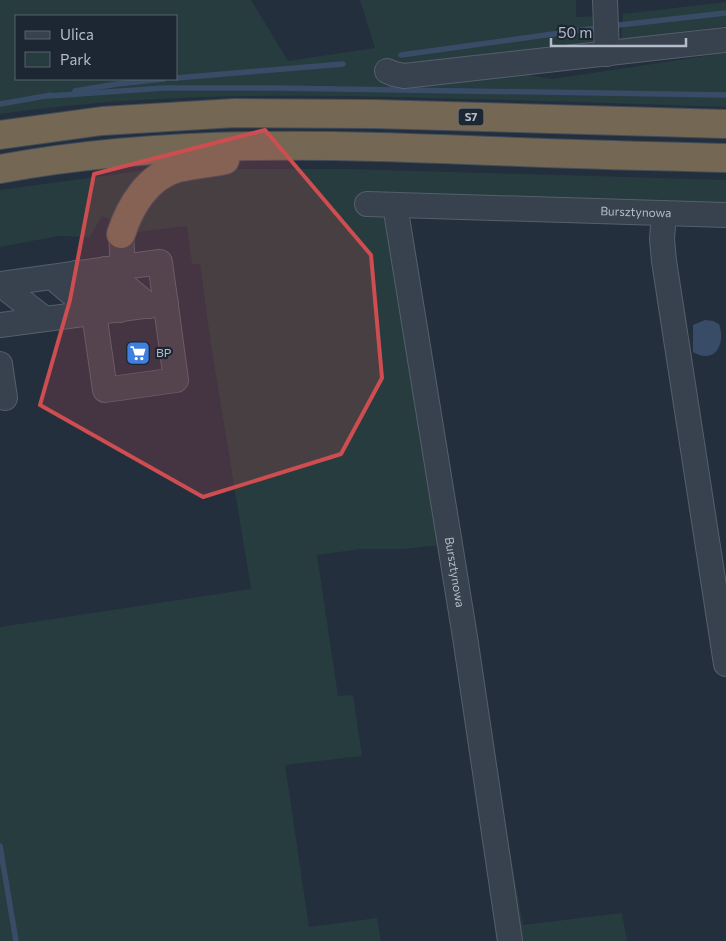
<svg xmlns="http://www.w3.org/2000/svg" width="726" height="941" viewBox="0 0 726 941" font-family="Commissioner,sans-serif">
  <rect width="100%" height="100%" fill="#242f3e"/>
  <g fill="#263c3f" fill-rule="evenodd">
    <path d="M0,0H251L288,61L375,48L360,0H576V17L605,16L607,54L488,68L552,79L726,53V107C639,104 552,101 465,99C309,94 154,92 0,114ZM16,16H176V79H16Z"/>
    <polygon points="726,2 726,26 621,40 623,14"/>
    <polygon points="177,169 350,169 726,180 726,215 396,205 450,544 404,549 361,549 317,555 338,696 353,695 362,756 285,765 309,927 377,918 381,941 0,941 0,627 251,589 211,345 200,264 192,264 187,226 121,234 124,227 102,216 90,237 58,236 0,247 0,190 147,170"/>
    <polygon points="487,720 523,925 622,913 627,941 510,941"/>
  </g>
  <path fill="#394c67" d="M705,320L713,321L719,324C726,344 715,365 693,352V325Z"/>
  <g fill="none" stroke-linecap="round" stroke-linejoin="round">
    <g stroke="#394c67" stroke-width="5.5">
      <polyline points="619,25 726,13"/>
      <polyline points="401,55 596,28"/>
      <polyline points="176,78 343,64"/>
      <polyline points="75,91 117,84 164,79"/>
      <polyline points="49,96 164,88 276,88 726,95"/>
      <polyline points="0,104 51,95"/>
      <polyline points="0,846 16,941"/>
    </g>
    <g stroke="#565f6c" stroke-width="26">
      <g id="minor">
        <polyline points="605,0 607,54"/>
        <polyline points="387,71 394,74 404,76 726,40"/>
        <path id="s1" d="M367,204L726,215"/>
        <path id="s2" d="M395,205L465,637L510,941"/>
        <polyline points="664,213 662,239 664,261 726,664"/>
        <polyline points="105,269 149,306"/>
        <polyline points="76,273 120,310"/>
        <polyline points="52,277 94,313 105,390 176,380 160,262 123,267 121,234"/>
        <polyline points="0,284 123,267"/>
        <polyline points="0,284 45,319"/>
        <polyline points="0,325 166,303"/>
        <polyline points="0,364 5,398"/>
      </g>
    </g>
    <g stroke="#434c59" stroke-width="30">
      <g id="highway">
        <polyline points="0,135 102,121 235,113 374,114 726,124"/>
        <path d="M0,169C171,137 345,145 519,152C588,155 657,156 726,158"/>
        <path d="M121,234C130,206 148,176 178,168C194,165 210,163 225,160"/>
      </g>
    </g>
    <use href="#minor" stroke="#38414e" stroke-width="24"/>
    <use href="#highway" stroke="#746855" stroke-width="28"/>
  </g>
  <path fill="#ce4d50" fill-opacity="0.2" stroke="#ce4d50" stroke-width="4" stroke-linejoin="round" d="M265,130L371,255L382,378L341,454L203,497L40,405L70,300L94,174Z"/>
  <defs>
    <g id="supermarket-square" transform="scale(1.25)"><rect x="-9" y="-9" width="18" height="18" rx="4" fill="#3f7fe0" stroke="#1d2633"/><path d="M-6-5.5h2.5l.6 2H6L4.5 2H-2.5L-4.4-4H-6ZM-1.5 3.2a1.3 1.3 0 1 0 .1 0ZM3 3.2a1.3 1.3 0 1 0 .1 0Z" fill="#fff"/></g>
  </defs>
  <g fill-rule="evenodd">
    <use href="#supermarket-square" x="138" y="353"/>
  </g>
  <g text-anchor="middle" stroke-width="4.5" stroke-linejoin="round" paint-order="stroke">
    <rect fill="#1d2633" stroke="#878f9c" stroke-width="1" x="458.5" y="108.5" width="25" height="17" rx="4"/>
    <g font-size="11" font-weight="bold" fill="#b4bcc9">
      <text x="471" y="121">S7</text>
    </g>
    <g font-size="12" fill="#b4bcc9" stroke="#1d2633">
      <text dy="4" stroke="none"><textPath href="#s1" startOffset="269">Bursztynowa</textPath></text>
      <text dy="4" stroke="none"><textPath href="#s2" startOffset="372">Bursztynowa</textPath></text>
    </g>
    <g font-size="12" fill="#b4bcc9" stroke="#1d2633" text-anchor="start">
      <text x="156" y="357">BP</text>
    </g>
  </g>
  <rect x="15" y="15" width="162" height="65" fill="#1d2633" stroke="#59626f"/>
  <rect x="25" y="31" width="25" height="8" fill="#38414e" stroke="#59626f"/>
  <text x="60" y="40" font-size="15" fill="#b4bcc9">Ulica</text>
  <rect x="25" y="52" width="25" height="15" fill="#263c3f" stroke="#59626f"/>
  <text x="60" y="65" font-size="15" fill="#b4bcc9">Park</text>
  <path d="M551 38v8h135v-8" fill="none" stroke="#b4bcc9" stroke-width="2.5"/>
  <text x="558" y="38" font-size="15" fill="#b4bcc9" stroke="#1d2633" stroke-width="4" paint-order="stroke">50 m</text>
</svg>
